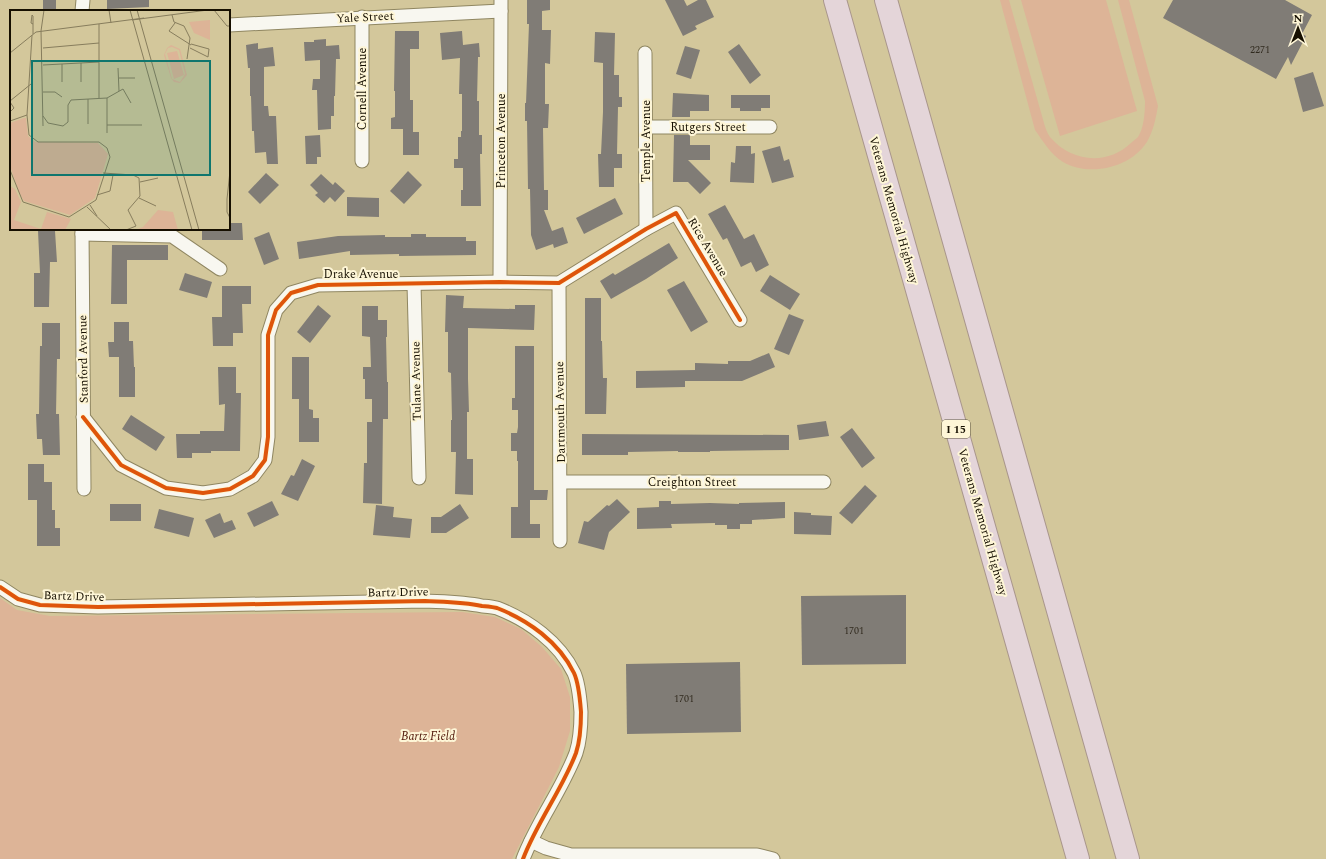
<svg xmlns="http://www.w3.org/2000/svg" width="1326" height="859" viewBox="0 0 1326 859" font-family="Spectral,serif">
  <rect width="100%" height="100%" fill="#d3c79b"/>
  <g fill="#ddb497">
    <path d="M1000,0H1009L1044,123C1045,127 1047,133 1050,137C1071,162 1107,166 1131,143C1133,141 1136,139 1138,137C1144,128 1145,112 1145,101L1118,0H1129L1158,106C1156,117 1154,128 1149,138C1135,167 1090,178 1063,162C1051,155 1043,141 1035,130Z"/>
    <polygon points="1021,0 1106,0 1137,111 1060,136"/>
    <polygon points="0,598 17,610 50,616 462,612 495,617 521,629 542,647 561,669 570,697 570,731 559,767 512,859 0,859"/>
  </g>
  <g fill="#807c76">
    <rect x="43" y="0" width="13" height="11"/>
    <polygon points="107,0 149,0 149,7 107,9"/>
    <polygon points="527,0 550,0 550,10 542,11 542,30 551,30 550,64 545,63 545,104 549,104 548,128 543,128 544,190 548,190 548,210 544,210 552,231 563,227 568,243 554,248 553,244 536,250 531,235 530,189 528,189 527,121 525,121 525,103 526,103 529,24 527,24"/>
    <polygon points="665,0 684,0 687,6 698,0 706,0 714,17 695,26 697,29 683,36"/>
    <polygon points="1173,0 1285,0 1312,15 1302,34 1306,36 1291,65 1288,57 1276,79 1163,18"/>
    <polygon points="395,31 419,31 419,49 410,49 410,100 413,100 413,132 419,132 419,155 403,155 403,129 391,129 391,118 395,117 395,91 394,91"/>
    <polygon points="462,31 463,45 479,43 480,57 478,57 477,101 479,101 479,135 482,135 482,154 480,154 481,206 461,206 461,190 463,190 463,168 454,168 454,159 458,159 458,137 461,137 461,131 462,131 462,94 459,94 460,58 442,60 440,33"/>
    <polygon points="595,32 615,33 614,75 619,75 619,97 622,97 622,107 618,107 617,154 622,154 622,168 614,168 614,187 599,187 598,154 601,154 603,112 603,63 594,62"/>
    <polygon points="326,39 326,46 339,45 340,59 336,59 335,96 334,96 334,116 331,116 331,129 318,130 317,90 312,90 313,79 320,79 320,60 305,61 304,42 314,42 314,40"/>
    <polygon points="258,43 258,49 273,47 275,66 264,67 264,106 268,106 269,116 276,116 278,164 267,164 266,152 255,153 254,131 252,131 251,96 250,96 250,68 248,68 246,45"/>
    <polygon points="739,44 761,75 750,84 728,52"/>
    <polygon points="685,46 700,50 691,79 676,74"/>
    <polygon points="1313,72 1324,106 1303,112 1294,78"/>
    <polygon points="673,93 709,95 709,111 690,111 690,117 672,117"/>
    <polygon points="731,95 770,95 770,108 761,108 761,111 740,111 740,108 731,108"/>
    <polygon points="320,135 321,157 317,157 317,164 306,164 305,136"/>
    <polygon points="674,135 690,135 690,145 710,145 710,160 688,160 711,183 700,194 688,182 673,182"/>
    <polygon points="736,146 751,146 751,154 755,153 754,183 730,182 731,162 735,163"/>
    <polygon points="780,146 784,161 789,159 794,177 772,183 762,151"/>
    <polygon points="408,171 422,185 404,204 390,191"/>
    <polygon points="266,173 279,185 260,204 248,192"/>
    <polygon points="321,174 333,185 335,182 345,191 335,202 330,197 324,203 315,195 318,193 310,185"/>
    <polygon points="347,197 379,198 379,217 347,216"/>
    <polygon points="615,198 623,214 584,234 576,218"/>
    <polygon points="725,205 744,239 754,234 769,265 756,272 751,262 741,267 727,238 723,240 708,214"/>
    <polygon points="229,223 242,223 243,240 202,240 202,229 229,229"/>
    <polygon points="38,231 55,231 57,262 50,262 49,307 34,307 34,273 40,273"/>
    <polygon points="269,232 279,259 264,265 254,238"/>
    <polygon points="411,234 426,234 426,237 466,237 466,241 476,241 476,255 399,256 399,254 350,255 350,251 299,259 297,242 338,236 385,235 385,237 411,237"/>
    <polygon points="669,243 678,258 646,279 611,299 600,281 613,273 615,275"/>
    <polygon points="112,245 168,245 168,260 127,260 127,304 111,304"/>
    <polygon points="185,273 212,282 207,298 179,290"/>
    <polygon points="770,275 800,294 790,310 760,291"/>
    <polygon points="684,281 708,322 691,332 667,290"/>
    <polygon points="222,286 251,286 251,304 242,304 243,333 233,333 233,346 213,346 212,317 222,317"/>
    <polygon points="446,295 464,296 463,308 515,309 515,305 535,305 534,330 468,328 468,379 469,412 467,412 467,459 473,459 473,495 455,494 456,452 451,452 451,420 452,420 451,373 448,372 448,332 445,332"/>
    <polygon points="585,298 601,298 601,341 602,341 603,378 607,378 606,414 585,414"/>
    <polygon points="318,305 331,316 310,343 297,332"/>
    <polygon points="362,306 378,306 378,320 387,320 387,337 386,337 387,382 388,382 388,419 383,419 382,504 363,503 364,463 367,463 367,422 372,422 372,399 365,399 365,379 363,379 363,367 371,367 370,337 362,336"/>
    <polygon points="789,314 804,320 789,355 774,349"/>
    <polygon points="114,322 129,322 129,341 133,341 134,367 135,367 135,397 119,397 119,357 109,357 108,342 114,342"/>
    <polygon points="42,323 60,323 60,359 57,359 56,414 59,414 60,455 43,455 42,439 37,439 36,414 39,414 40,346 42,346"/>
    <polygon points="515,346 534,346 534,490 548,490 547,500 530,500 530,524 540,524 540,538 511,538 511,507 518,507 518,461 517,461 517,451 511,451 511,433 517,433 518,427 518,410 512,410 512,398 515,398"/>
    <polygon points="769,353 775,367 742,381 685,381 685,387 636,388 636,371 695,370 695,363 728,364 728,361 750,361"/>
    <polygon points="292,357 309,357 309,409 313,410 313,418 319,418 319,442 299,442 299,399 292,399"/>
    <polygon points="218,367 236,367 236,393 241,393 240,451 211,451 211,453 192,453 192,458 177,458 176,434 200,434 200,431 224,431 225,404 219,405"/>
    <polygon points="131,415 165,437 156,451 122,429"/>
    <polygon points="826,421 829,436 799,440 797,425"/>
    <polygon points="852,428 875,458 862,468 840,437"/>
    <polygon points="582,434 789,435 789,450 710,451 710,452 678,452 678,451 628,452 628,455 582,455"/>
    <polygon points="302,459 315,466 298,501 281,494 291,475 294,476"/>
    <polygon points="28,464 44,464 44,482 52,482 52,510 55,510 55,528 60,528 60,546 37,546 37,500 28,500"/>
    <polygon points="865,485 877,496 852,524 839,513"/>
    <polygon points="617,499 630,512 609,532 604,550 578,543 584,521 588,522 607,505 609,506"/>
    <polygon points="272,501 279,515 254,527 247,513"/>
    <polygon points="659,501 671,501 671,504 710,503 739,504 739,503 785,502 785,518 752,520 752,524 740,524 740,529 727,529 727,525 715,525 715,523 671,524 672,528 637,529 637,508 659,507"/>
    <rect x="110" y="504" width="31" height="17"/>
    <polygon points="460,504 469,518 446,533 431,533 431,517 441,517"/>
    <polygon points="376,505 394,507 393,517 412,519 410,538 373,535"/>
    <polygon points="159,509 194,518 189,537 154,528"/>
    <polygon points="794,512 811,513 811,515 832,516 831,535 794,534"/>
    <polygon points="220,513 224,523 232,520 236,529 214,538 205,520"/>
    <polygon points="906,595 906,664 802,665 801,596"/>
    <polygon points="740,662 741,732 627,734 626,664"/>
  </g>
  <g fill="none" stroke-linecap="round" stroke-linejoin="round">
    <g stroke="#8f8661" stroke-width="15">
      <g id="street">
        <polyline points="82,11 83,0"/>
        <polyline points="362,17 362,161"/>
        <polyline points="229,25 501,11"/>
        <polyline points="645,53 646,229"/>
        <polyline points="646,127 770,127"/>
        <polyline points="82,229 84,489"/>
        <polyline points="82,234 172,236 220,269"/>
        <polyline points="500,282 501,0"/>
        <polyline points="559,283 560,541"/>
        <polyline points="414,284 419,478"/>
        <polyline points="83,417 121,465 166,488 203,493 230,489 253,476 265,460 268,437 268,335 276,310 291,293 318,285 500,282 559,283 646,229 676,213 740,320"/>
        <polyline points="561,482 824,482"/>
        <path d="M0,587L18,599L40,605L98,607L425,601C444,602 463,602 482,606C487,606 492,607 497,608C528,620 559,642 574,673C579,684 580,699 581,712C581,725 580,741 576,753C562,790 537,822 523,859"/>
        <polyline points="531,841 546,848 571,855 757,855 773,859"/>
      </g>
    </g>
    <g stroke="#a9968c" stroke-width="24">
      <g id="highway">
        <polyline points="835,0 1078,859"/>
        <polyline points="886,0 1128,859"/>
      </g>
    </g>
    <use href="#street" stroke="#f8f7f0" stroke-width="13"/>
    <use href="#highway" stroke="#e4d5d9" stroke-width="22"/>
    <g stroke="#fef6d7" stroke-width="6">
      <g id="cycleway">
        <polyline points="83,417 121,465 166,488 203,493 230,489 253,476 265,460 268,437 268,335 276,310 291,293 318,285 500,282 559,283 646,229 676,213 740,320"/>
        <path d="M0,587L18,599L40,605L98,607L425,601C444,602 463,602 482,606C487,606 492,607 497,608C528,620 559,642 574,673C579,684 580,699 581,712C581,725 580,741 576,753C562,790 537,822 523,859"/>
      </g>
    </g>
    <use href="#cycleway" stroke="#de550b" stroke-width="4"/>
  </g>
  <g text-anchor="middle" stroke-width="4" stroke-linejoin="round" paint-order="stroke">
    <g font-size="10" fill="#302a1e">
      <text x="1260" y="53">2271</text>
      <text x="854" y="634">1701</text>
      <text x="684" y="702">1701</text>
    </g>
    <rect fill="#fef6d7" stroke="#5c5440" stroke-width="1" x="942" y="420" width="28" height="18" rx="3"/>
    <g font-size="11" font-weight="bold" fill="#160f00">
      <text x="956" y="433">I 15</text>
    </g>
    <g font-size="12" fill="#160f00" stroke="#fef6d7">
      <text transform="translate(365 17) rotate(-3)" y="4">Yale Street</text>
      <text transform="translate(362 89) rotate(-90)" y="4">Cornell Avenue</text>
      <text x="708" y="131">Rutgers Street</text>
      <text transform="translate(501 141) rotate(-90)" y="4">Princeton Avenue</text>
      <text transform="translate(646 141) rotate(-90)" y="4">Temple Avenue</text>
      <text transform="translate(894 210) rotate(74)" y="4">Veterans Memorial Highway</text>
      <text transform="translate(708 247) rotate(59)" y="4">Rice Avenue</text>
      <text x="361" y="278">Drake Avenue</text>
      <text transform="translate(83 359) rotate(-91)" y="4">Stanford Avenue</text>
      <text transform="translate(416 381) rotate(-91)" y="4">Tulane Avenue</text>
      <text transform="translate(560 412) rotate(-91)" y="4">Dartmouth Avenue</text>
      <text x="692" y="486">Creighton Street</text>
      <text transform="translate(983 522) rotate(74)" y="4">Veterans Memorial Highway</text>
      <text transform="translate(398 592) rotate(-1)" y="4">Bartz Drive</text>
      <text transform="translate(74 596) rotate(2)" y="4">Bartz Drive</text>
    </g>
    <g font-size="12" font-style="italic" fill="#501608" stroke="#fef6d7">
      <text x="428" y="740">Bartz Field</text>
    </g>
  </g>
  <g transform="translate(10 10)">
    <rect width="220" height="220" fill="#d3c79b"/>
    <path d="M200,10V30L184,23L179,12ZM161,35L170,39L177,65L170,73L164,72L161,68L154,45L157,38ZM162,37L169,40L175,64L170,72L162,69L155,44L158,38ZM167,41L174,65L164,69L157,43ZM14,108H16L18,126L25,132L88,133L98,144L85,188L60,205L14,191L9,182L0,156V113ZM0,176L5,179L11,192L4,210L31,219L37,202L61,209L55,220H0ZM148,200L163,202L168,220H125L133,217Z" fill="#ddb497" fill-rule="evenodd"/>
    <path fill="none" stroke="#877d5d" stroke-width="1" d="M99,0L101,13M120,0L182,220M127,0L189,220M204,0L217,16H220M162,5L164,12L174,16L180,28L177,49M122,10L198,0M165,13L159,21L181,35M23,14L21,13L22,5L23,6V24M33,38L89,33M180,38L198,47L199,39L181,34M0,43L26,22L134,8M71,53V72M33,55L89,52M108,58L109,81M109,68H125M52,72V54M33,82H45L52,87M89,88V14M97,88V123M78,89V114M0,91L21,74M0,92L4,98L0,102M33,106L38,113L53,116L58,112V95L61,90L97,88L113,79L121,93M0,111L17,105M97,115H132M33,116L31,21L34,0M0,160L13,192L59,207L86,190L100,147L97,138L89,132H28L19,125L17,105L22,25M220,161L217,189V202L220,208M93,163L123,165L129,168L130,186L118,200L126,216L116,220M130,172L148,168M87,185L100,181L103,165M129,188L146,196M80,195L87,206M77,197L101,220"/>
    <path fill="#0f766e" fill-opacity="0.15" stroke="#0f766e" stroke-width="2" d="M22,51H200V165H22Z"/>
    <rect width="220" height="220" fill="none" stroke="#160f00" stroke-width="2"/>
  </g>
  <g transform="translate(1298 28)" stroke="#fef6d7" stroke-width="3" paint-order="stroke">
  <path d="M0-3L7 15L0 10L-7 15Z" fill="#160f00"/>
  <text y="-6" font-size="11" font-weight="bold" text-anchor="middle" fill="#160f00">N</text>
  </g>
</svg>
